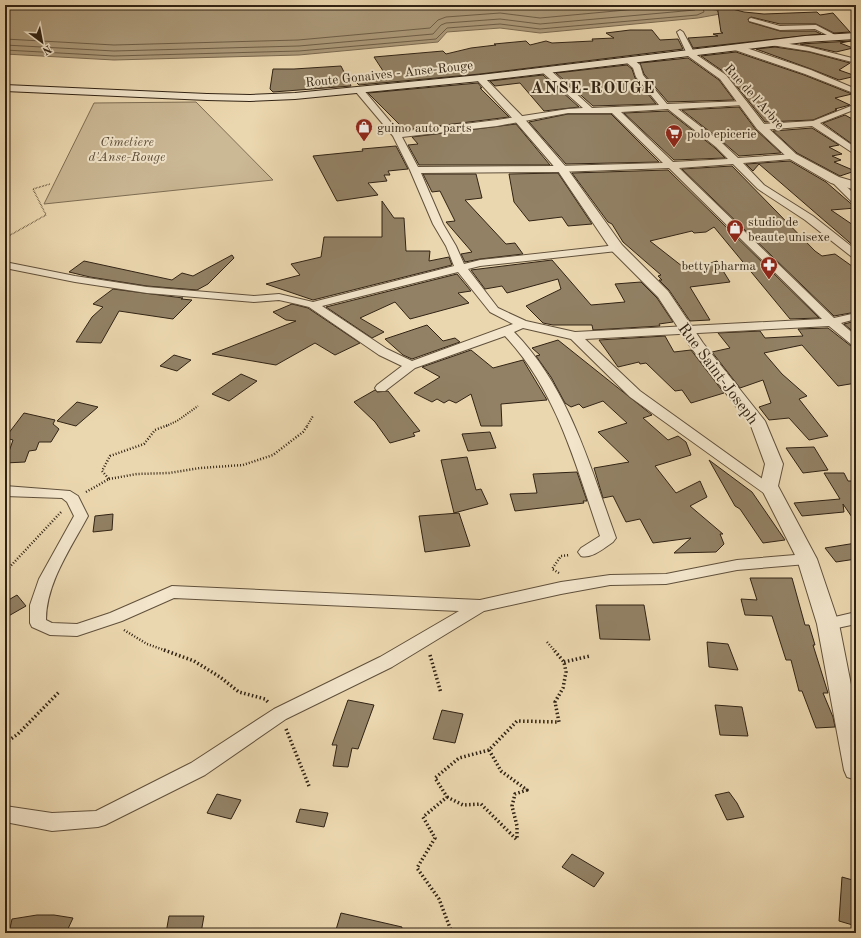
<svg xmlns="http://www.w3.org/2000/svg" width="861" height="938" viewBox="0 0 861 938" font-family="'Old Standard TT',serif">
  <rect width="100%" height="100%" fill="#ebd7af"/>
  <filter id="stains"><feTurbulence type="fractalNoise" baseFrequency=".005" numOctaves="4"/><feColorMatrix values="0 0 0 0 .2 0 0 0 0 .09 0 0 0 0 .02 0 0 0 .5 -.17"/></filter>
  <radialGradient id="worn" r=".72"><stop offset=".6" stop-color="#630" stop-opacity="0"/><stop offset="1" stop-color="#630" stop-opacity=".3"/></radialGradient>
  <polygon fill="#cbb895" stroke="#7e6e54" points="196,102 273,180 44,204 94,103"/>
  <polygon fill="#ac9a7a" stroke="#7b6a51" points="5,5 703,5 709,9 716,10 720,14 698,18 540,33 500,28 447,32 438,42 299,55 114,60 5,54"/>
  <g fill="none" stroke-linecap="round" stroke-linejoin="round">
    <g stroke="#6e5e47" stroke-width="1">
      <polyline points="5,39 114,45 298,40 430,28 438,20 446,17 500,13 540,18 680,5"/>
      <polyline points="5,45 114,51 299,46 433,34 441,25 446,23 500,19 540,24 695,10 697,5"/>
      <polyline points="5,50 114,56 299,51 436,39 447,28 500,24 540,29 697,15 704,12 702,5"/>
    </g>
  </g>
  <g fill="#928165" stroke="#312314">
    <polygon points="717,5 744,12 764,14 817,12 820,15 833,13 850,32 834,33 816,24 780,24 751,17 748,19 749,22 780,31 815,31 821,34 693,48 688,38 718,36 713,34 723,33 721,32"/>
    <polygon points="630,30 652,30 660,40 678,39 683,49 480,74 359,85 352,78 385,74 374,57 443,51 446,54 471,48 496,45 494,44 526,41 530,45 546,41 552,43 593,41 592,39 614,38 606,33"/>
    <polygon points="851,41 840,43 853,48 836,52 800,44"/>
    <polygon points="775,47 809,52 850,63 839,70 856,76 839,80 811,69 756,49"/>
    <polygon points="736,52 804,75 852,94 835,98 850,105 835,109 837,110 813,120 765,122 727,74 701,56"/>
    <polygon points="688,58 719,80 734,100 668,102 644,74 640,63"/>
    <polygon points="627,65 632,69 635,78 656,104 593,106 556,73"/>
    <polygon points="341,66 351,86 273,92 270,89 273,69 294,69"/>
    <polygon points="543,75 579,107 544,111 520,83 495,86 490,81"/>
    <polygon points="478,83 482,88 480,88 509,117 405,130 368,93"/>
    <polygon points="739,107 756,130 781,153 739,156 723,142 682,110"/>
    <polygon points="668,111 715,148 725,158 674,160 624,113"/>
    <polygon points="568,114 611,114 659,162 566,164 529,122"/>
    <polygon points="845,115 856,121 856,143 852,144 823,123"/>
    <polygon points="516,124 550,165 419,165 408,145 418,144 412,137"/>
    <polygon points="812,128 839,145 829,147 842,154 832,156 841,160 834,162 855,171 840,176 797,153 773,131"/>
    <polygon points="396,146 408,169 388,171 390,175 384,175 387,181 368,183 378,195 337,201 313,156 363,151 362,149"/>
    <polygon points="790,161 826,182 856,208 831,210 856,227 856,248 759,164 753,171 746,164"/>
    <polygon points="732,166 815,251 822,256 835,254 856,269 856,312 834,316 682,169"/>
    <polygon points="668,170 819,318 790,319 714,227 706,232 694,233 692,231 650,241 687,270 717,261 730,282 690,287 710,320 690,321 669,290 659,280 662,280 658,276 661,275 623,242 612,224 608,222 572,173"/>
    <polygon points="558,173 592,224 568,226 562,217 529,221 514,202 509,174"/>
    <polygon points="423,174 476,174 482,198 465,200 506,244 515,243 523,254 480,259 465,262 461,254 472,252 446,222 455,221 440,191 432,192"/>
    <polygon points="382,201 394,218 404,218 406,251 430,251 429,261 449,257 452,265 313,300 266,284 300,275 291,264 321,257 324,237 382,237"/>
    <polygon points="232,255 234,258 208,284 197,290 147,286 90,277 69,272 84,261 172,280 182,273 193,276"/>
    <polygon points="552,260 591,305 625,302 615,284 641,282 657,298 673,322 659,324 660,326 593,330 592,325 553,325 543,323 526,306 561,289 558,279 507,293 502,286 485,289 471,270"/>
    <polygon points="457,274 471,291 458,293 469,303 410,319 395,302 360,318 384,332 372,338 326,307"/>
    <polygon points="113,289 183,298 181,299 192,300 173,319 119,311 101,343 76,342 92,317 103,307 93,304"/>
    <polygon points="292,304 308,308 360,343 335,355 315,343 276,365 212,354 296,321 286,320 273,312"/>
    <polygon points="856,321 856,334 844,324"/>
    <polygon points="427,325 443,341 455,338 460,342 412,359 403,355 385,339"/>
    <polygon points="828,328 851,346 856,347 856,383 838,386 802,345 764,353 782,374 807,396 799,399 828,436 809,440 789,418 769,420 759,407 771,403 763,380 740,388 712,352 730,348 718,333 760,331 765,338 803,336 798,329"/>
    <polygon points="665,336 674,352 691,350 724,393 691,403 682,390 675,391 646,363 640,364 639,362 618,367 599,340"/>
    <polygon points="558,340 652,415 643,418 668,440 678,436 686,442 691,455 655,466 676,493 700,481 707,497 690,506 723,534 720,534 724,544 716,552 674,553 691,538 653,543 640,519 626,522 613,496 603,498 594,468 629,462 598,432 627,423 603,401 583,408 579,404 571,407 565,403 551,377 536,356 540,355 532,348"/>
    <polygon points="471,350 493,368 523,360 547,400 501,404 502,426 481,426 471,394 456,403 449,400 444,403 437,399 432,402 414,393 440,377 422,367"/>
    <polygon points="174,355 191,360 177,371 160,366"/>
    <polygon points="241,374 257,381 229,401 212,394"/>
    <polygon points="375,390 377,392 388,391 420,431 413,433 415,436 390,443 375,422 354,402"/>
    <polygon points="77,402 98,407 76,426 57,421"/>
    <polygon points="24,413 55,420 53,424 59,429 51,442 39,442 36,450 29,451 25,462 5,463 13,440 5,438"/>
    <polygon points="490,432 496,448 468,451 462,434"/>
    <polygon points="814,447 828,470 803,473 786,448"/>
    <polygon points="467,457 476,490 481,489 488,504 454,513 441,460"/>
    <polygon points="709,460 752,492 785,540 763,543 740,509 735,506"/>
    <polygon points="577,472 587,501 583,501 584,503 515,511 510,494 537,493 533,474"/>
    <polygon points="824,473 844,473 848,481 856,481 856,523 843,504 844,512 802,516 794,503 840,499"/>
    <polygon points="459,513 470,546 425,552 419,516"/>
    <polygon points="113,514 112,530 93,532 95,516"/>
    <polygon points="856,543 856,559 836,562 825,548"/>
    <polygon points="750,578 792,578 805,625 809,625 815,645 813,645 828,693 823,693 833,717 835,727 816,728 802,691 799,691 791,660 786,660 772,616 745,615 741,599 757,600"/>
    <polygon points="17,595 26,606 5,618 5,602"/>
    <polygon points="596,605 644,605 650,640 600,639"/>
    <polygon points="707,642 728,644 738,670 709,667"/>
    <polygon points="348,700 374,705 358,749 352,748 348,767 333,766 337,745 332,745"/>
    <polygon points="715,705 742,707 748,736 720,735"/>
    <polygon points="442,710 463,714 455,743 433,739"/>
    <polygon points="729,792 737,803 744,817 727,820 715,795"/>
    <polygon points="217,794 241,800 231,819 207,813"/>
    <polygon points="300,809 328,813 324,827 296,822"/>
    <polygon points="572,854 604,873 594,887 562,867"/>
    <polygon points="842,877 856,881 856,926 839,921"/>
    <polygon points="341,913 402,927 401,933 335,933"/>
    <polygon points="37,915 54,915 73,918 66,933 9,933 12,919"/>
    <polygon points="169,916 204,916 201,933 166,933"/>
  </g>
  <g fill="none" stroke-linecap="round" stroke-linejoin="round">
    <g stroke="#60503b" stroke-width="2">
      <g id="minor">
        <polygon points="855,6 856,10 853,9 853,7"/>
        <polygon points="751,18 780,26 816,25 837,36 831,37 815,29 780,30 749,21 749,19"/>
        <polygon points="680,30 683,32 695,54 694,56 688,56 687,54 677,32"/>
        <polygon points="771,41 809,47 856,59 856,63 809,51 771,45"/>
        <polygon points="735,46 741,46 811,70 856,89 856,94 805,74 735,50"/>
        <path d="M626,58H632L640,65L643,75L667,104L746,101L747,103L743,105L678,109L722,143L738,158L795,154L796,156L792,159L743,163L764,185L813,216L856,250V258L852,257L805,220L758,189L733,164L679,168L834,318L856,313V319L841,323L856,336V346L852,345L829,326L585,339L640,391L778,490L780,493L778,496L773,498L768,496L630,397L571,339L523,328L514,332C569,388 590,466 616,538L613,542C604,548 592,559 581,556L578,552L581,548L600,536C576,466 557,391 505,336L415,368L385,391H377L375,388L377,385L402,366L379,355L309,307L297,304L279,300L254,302L147,293L75,282L5,268V262L75,276L147,287L254,296L279,294L313,302L454,266L446,246L433,224L410,170L393,136L356,92V88H362L399,132L497,120L568,109L583,108L542,72L541,70L545,68H548L592,108L659,105L636,77L633,68L626,62ZM668,109L716,147L728,159L673,162L621,112ZM568,113H612L663,163L557,166L418,167L402,137L497,126ZM669,168L822,319L575,332L526,321L498,308L468,269L480,266L617,251L622,248L621,246L617,245L480,260L464,264L456,246L443,224L421,173L557,172ZM458,272L490,312L513,324L412,361L387,349L322,306Z"/>
        <polygon points="856,104 856,109 820,123 856,148 856,155 812,126 761,130 757,127 761,124 813,121"/>
        <polygon points="835,177 838,178 856,196 856,204 853,203 830,180 832,178"/>
        <path d="M5,486L70,491L78,496L88,516C71,548 46,583 46,620L52,623L77,624L110,613L172,586L480,600L561,582L610,575L666,574L737,560L807,554L812,555L815,559L812,563L807,564L737,570L666,584L610,585L561,594L484,611L392,667L286,719L205,775L105,825L98,827L52,831L5,822V806L52,813L96,811L191,763L274,709L380,657L459,611L174,598L122,621L77,636L50,635L32,627L30,623V605L39,579L74,516L67,502L62,498L5,496Z"/>
        <polygon points="856,612 856,624 828,630 822,628 820,624 822,620"/>
      </g>
    </g>
    <g stroke="#60503b" stroke-width="2">
      <g id="tertiary">
        <polygon points="691,51 726,75 765,125 796,154 839,177 856,182 856,190 831,183 788,158 757,129 720,79 688,56 686,54 688,52"/>
        <polygon points="480,75 483,76 522,116 566,167 622,245 668,291 703,343 765,421 783,464 778,486 817,559 839,624 856,710 856,780 847,777 844,770 817,624 797,559 760,486 765,464 751,426 692,349 658,297 612,251 558,171 514,120 477,80 475,78"/>
      </g>
    </g>
    <g stroke="#312314" stroke-width="2">
      <polygon id="secondary" points="856,33 856,39 805,42 480,81 295,99 250,101 207,100 5,91 5,85 207,94 250,95 295,93 480,75 805,36"/>
    </g>
    <polyline stroke="#312314" stroke-width="1.5" stroke-dasharray="0.5 1" stroke-linecap="butt" points="5,238 46,215 33,189 50,184"/>
    <g stroke="#312314" stroke-width="2" stroke-dasharray="1 1.5" stroke-linecap="butt">
      <polyline points="166,426 177,421 198,406"/>
      <polyline points="307,426 313,416"/>
    </g>
    <g stroke="#312314" stroke-width="2.5" stroke-dasharray="1 2" stroke-linecap="butt">
      <polyline points="109,479 137,474 169,473 200,468 243,465 273,455 303,432 308,425"/>
      <polyline points="86,492 109,479 102,471 110,456 144,444 155,430 168,425"/>
      <polyline points="5,572 62,511"/>
      <polyline points="559,573 552,569 561,556 570,555"/>
      <polyline points="124,630 147,644 167,651"/>
      <polyline points="547,642 555,651"/>
    </g>
    <g stroke="#312314" stroke-width="3.5" stroke-dasharray="1.5 2.5" stroke-linecap="butt">
      <polyline points="164,650 194,661 220,677 239,692 265,699 268,702"/>
      <polyline points="430,655 441,693"/>
      <polyline points="564,662 590,656"/>
      <polyline points="5,721 7,719"/>
      <polyline points="286,729 309,786"/>
      <polyline points="5,743 18,734 60,691"/>
      <polyline points="489,750 501,771 527,790 515,794 512,806 517,826 517,840"/>
      <polyline points="447,797 463,805 481,804 517,840"/>
      <polyline points="452,933 439,899 417,868 435,838 423,817 447,797 435,778 459,758 489,750 517,721 559,722 555,702 563,688 566,672 564,662 554,650"/>
    </g>
    <use href="#minor" fill="#f2e5cb" fill-rule="evenodd"/>
    <use href="#tertiary" fill="#f2e5cb" fill-rule="evenodd"/>
    <use href="#secondary" fill="#f2e5cb" fill-rule="evenodd"/>
  </g>
  <defs>
    <g id="shop-pin" transform="scale(0.9)"><path d="M0 17L-7.5 6A9.5 9.5 0 1 1 7.5 6Z" fill="#8f2418" stroke="#f2e5cb"/><path d="M-5-2.5h2.3a2.7 3.5 0 0 1 5.4 0H5L5.5 6h-11ZM-1.5-2.5h3a1.5 2.3 0 0 0-3 0Z" fill="#fff"/></g>
    <g id="supermarket-pin" transform="scale(0.9)"><path d="M0 17L-7.5 6A9.5 9.5 0 1 1 7.5 6Z" fill="#8f2418" stroke="#f2e5cb"/><path d="M-6-5.5h2.5l.6 2H6L4.5 2H-2.5L-4.4-4H-6ZM-1.5 3.2a1.3 1.3 0 1 0 .1 0ZM3 3.2a1.3 1.3 0 1 0 .1 0Z" fill="#fff"/></g>
    <g id="pharmacy-pin" transform="scale(0.9)"><path d="M0 17L-7.5 6A9.5 9.5 0 1 1 7.5 6Z" fill="#8f2418" stroke="#f2e5cb"/><path d="M-2-6h4v4h4v4h-4v4h-4v-4h-4v-4h4Z" fill="#fff"/></g>
  </defs>
  <g fill-rule="evenodd">
    <use href="#shop-pin" x="364" y="127"/>
    <use href="#supermarket-pin" x="674" y="133"/>
    <use href="#shop-pin" x="735" y="228"/>
    <use href="#pharmacy-pin" x="769" y="265"/>
  </g>
  <g text-anchor="middle" stroke-width="4" stroke-linejoin="round" paint-order="stroke">
    <g font-size="13" fill="#312314" stroke="#f2e5cb">
      <text transform="translate(389 73) rotate(-6)" y="5">Route Gonaives - Anse-Rouge</text>
      <text transform="translate(755 96) rotate(48)" y="5">Rue de l'Arbre</text>
    </g>
    <g font-size="13" fill="#312314" stroke="#f2e5cb" text-anchor="start">
      <text x="377" y="132">guimo auto parts</text>
      <text x="687" y="138">polo epicerie</text>
      <text x="748" y="226">studio de<tspan x="748" dy="15">beaute unisexe</tspan></text>
      <text x="756" y="270" text-anchor="end">betty pharma</text>
    </g>
    <g font-size="13" font-style="italic" fill="#584834" stroke="#f2e5cb">
      <text x="127" y="146">Cimetiere<tspan x="127" dy="15">d'Anse-Rouge</tspan></text>
    </g>
    <g font-size="16" fill="#312314" stroke="#f2e5cb">
      <text transform="translate(719 373) rotate(53)" y="6">Rue Saint-Joseph</text>
    </g>
    <g font-size="17" font-weight="bold" letter-spacing="1" fill="#312314" stroke="#f2e5cb">
      <text x="593" y="93">ANSE-ROUGE</text>
    </g>
  </g>
  <rect width="861" height="938" fill="none" stroke="#ebd7af" stroke-width="20"/>
  <rect x="6" y="6" width="849" height="926" fill="none" stroke="#312314" stroke-width="2"/>
  <rect x="10" y="10" width="841" height="918" fill="none" stroke="#312314"/>
  <g transform="translate(42 42) rotate(148)" stroke="#f2e5cb" stroke-width="3" paint-order="stroke">
  <path d="M0-3L7 15L0 10L-7 15Z" fill="#312314"/>
  <text y="-6" font-size="11" font-weight="bold" text-anchor="middle" fill="#312314">N</text>
  </g>
  <rect width="100%" height="100%" filter="url(#stains)"/>
  <rect width="100%" height="100%" fill="url(#worn)"/>
</svg>
